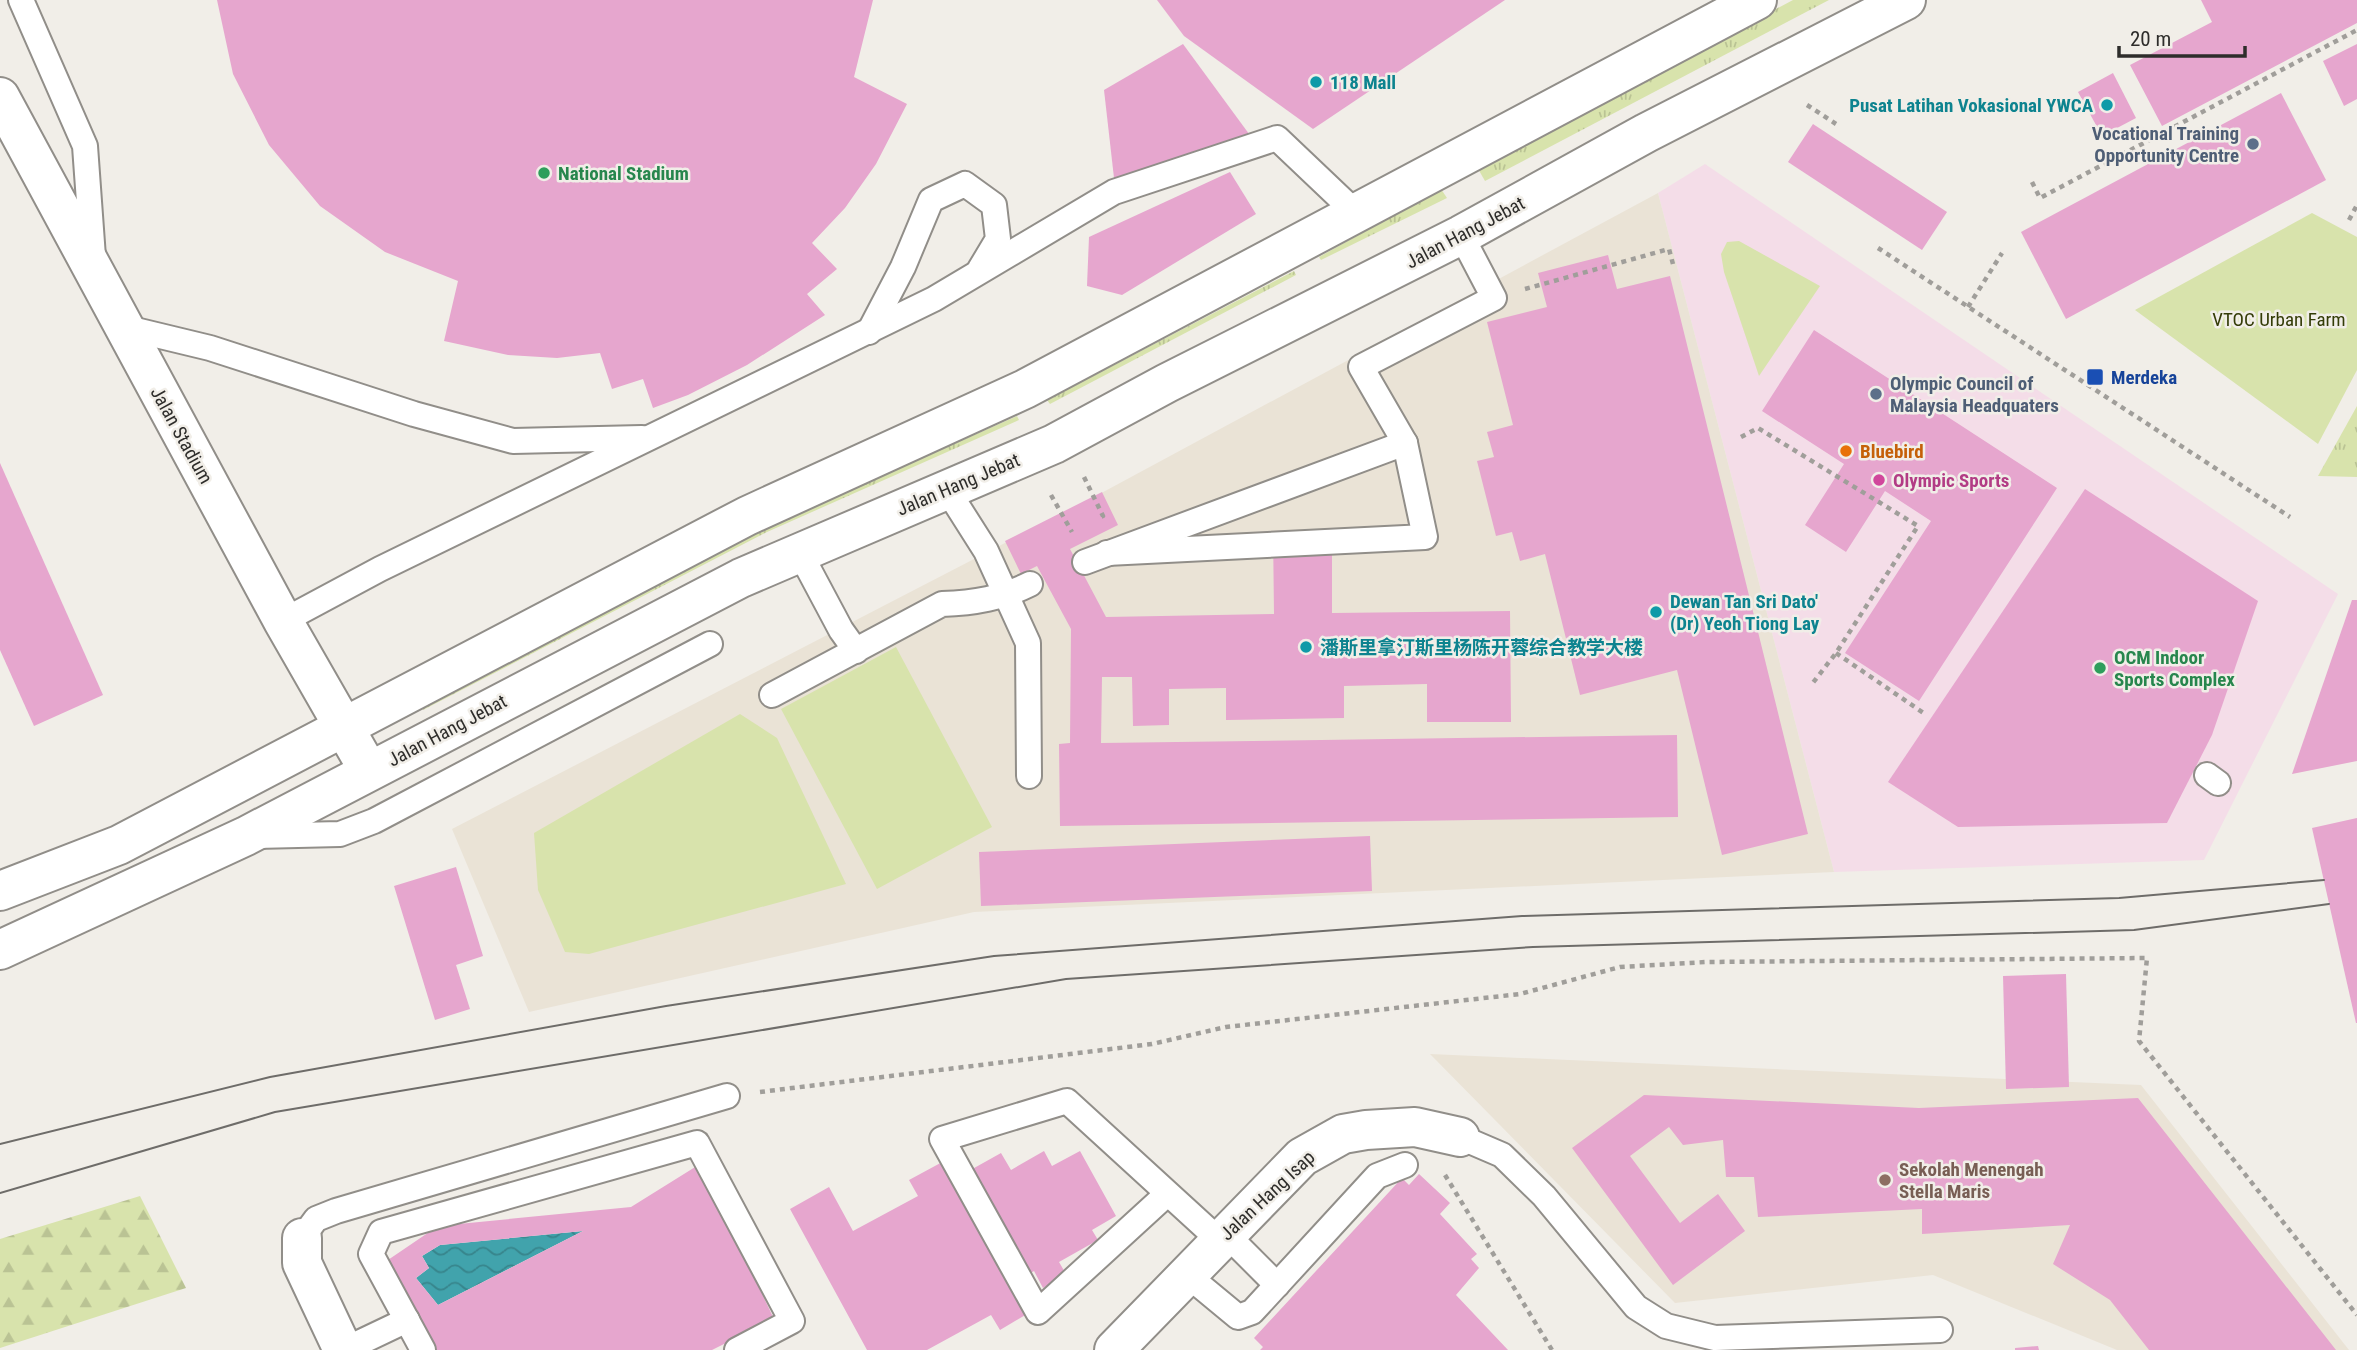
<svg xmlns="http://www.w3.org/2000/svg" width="2357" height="1350" viewBox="0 0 2357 1350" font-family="'Roboto Condensed','Noto Sans SC',sans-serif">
  <defs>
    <pattern id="grass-tufts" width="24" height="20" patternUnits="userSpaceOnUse" patternTransform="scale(1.75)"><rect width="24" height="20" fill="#d8e3ac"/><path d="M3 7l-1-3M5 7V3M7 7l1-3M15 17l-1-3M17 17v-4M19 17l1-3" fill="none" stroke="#bac394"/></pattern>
    <pattern id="forest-firs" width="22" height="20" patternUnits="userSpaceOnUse" patternTransform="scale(1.75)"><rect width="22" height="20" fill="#d8e3ac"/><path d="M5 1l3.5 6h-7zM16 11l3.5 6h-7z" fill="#bac394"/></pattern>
    <pattern id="water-waves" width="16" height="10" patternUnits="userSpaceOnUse" patternTransform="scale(1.75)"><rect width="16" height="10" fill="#41a3ac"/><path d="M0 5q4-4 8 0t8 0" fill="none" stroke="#37858c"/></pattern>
  </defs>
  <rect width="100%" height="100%" fill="#f1eee8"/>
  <polygon fill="#f4dde8" points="1705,164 2338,594 2204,860 1834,872 1658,193"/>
  <g fill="#eae3d6">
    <polygon points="1658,193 1834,872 974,912 529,1012 452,829 1094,497"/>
    <polygon points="1430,1054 2141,1085 2349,1350 2117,1350 1933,1275 1675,1303"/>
  </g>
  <g fill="url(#grass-tufts)">
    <polygon points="1793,0 1829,0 1485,181 1477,167"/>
    <polygon points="1441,189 1447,198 1321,260 1319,257"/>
    <polygon points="1294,271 1296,275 1050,404 1047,400"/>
    <polygon points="2357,406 2357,477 2318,476"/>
    <polygon points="1017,416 1019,420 767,532 423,710 422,707 764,528"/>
  </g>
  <polygon fill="url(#forest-firs)" points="140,1196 186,1288 0,1348 0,1239"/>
  <g fill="#d8e3ac">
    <polygon points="2312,213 2357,237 2357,370 2318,444 2135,310"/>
    <polygon points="1739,241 1820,286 1759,376 1724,272 1721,254 1727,242"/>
    <polygon points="896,647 992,827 877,889 781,709"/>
    <polygon points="740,714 777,738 846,884 589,954 565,952 538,890 534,833"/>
  </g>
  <polygon fill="url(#water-waves)" points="583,1231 438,1305 416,1278 429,1268 422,1256 440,1245"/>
  <g fill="#e6a6ce" fill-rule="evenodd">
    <polygon points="217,0 873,0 854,77 907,104 876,164 845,208 812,243 837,269 807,294 825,315 747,365 688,395 653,408 643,379 612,389 600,353 557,358 508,355 444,341 458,281 385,252 320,206 269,145 233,74"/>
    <polygon points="1157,0 1505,0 1313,129 1184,36"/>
    <polygon points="2201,0 2357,0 2357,23 2162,126 2130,65 2212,22"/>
    <polygon points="1183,44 1252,138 1114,178 1104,90"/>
    <polygon points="2357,44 2357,99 2344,106 2323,61"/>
    <polygon points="2113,73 2136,118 2102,136 2078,92"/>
    <polygon points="2281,93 2326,180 2066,319 2021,232"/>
    <polygon points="1813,124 1947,212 1922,250 1788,162"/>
    <polygon points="1230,172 1256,214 1122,295 1087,286 1089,237"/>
    <polygon points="1608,255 1617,289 1670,276 1808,834 1722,855 1677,670 1580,695 1545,554 1520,561 1512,532 1496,536 1477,461 1494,457 1487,432 1513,425 1487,322 1547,307 1538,273"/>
    <polygon points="1814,330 2057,488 1919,701 1845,653 1931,521 1885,491 1846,552 1805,525 1844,464 1762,411"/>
    <polygon points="0,463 103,695 34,726 0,650"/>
    <polygon points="2085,489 2258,601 2212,735 2167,823 1958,827 1888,782"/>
    <polygon points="1102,492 1118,525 1070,549 1106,617 1274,614 1273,531 1332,530 1332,613 1510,611 1511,722 1427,722 1427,684 1344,686 1344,718 1226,720 1226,688 1169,689 1169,725 1133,726 1132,677 1102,677 1101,743 1677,735 1678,817 1060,826 1059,744 1070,743 1071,629 1037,566 1021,574 1005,541"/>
    <polygon points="2352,600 2357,600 2357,761 2292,774"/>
    <polygon points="2357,818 2357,1023 2356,1023 2312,828"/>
    <polygon points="1370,836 1372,891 981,906 979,852"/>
    <polygon points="456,867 483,956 456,965 470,1009 435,1020 394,886"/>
    <polygon points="2066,974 2069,1087 2006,1089 2003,976"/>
    <polygon points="1644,1095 1919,1108 2138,1098 2336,1350 2149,1350 2110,1300 2053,1264 2070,1225 1922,1234 1922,1209 1758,1217 1754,1177 1726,1177 1723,1140 1683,1145 1669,1127 1630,1156 1680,1223 1718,1194 1745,1231 1673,1285 1572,1148"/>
    <polygon points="1044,1151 1052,1166 1080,1151 1116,1216 1092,1230 1098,1240 1059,1262 1066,1274 1043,1288 1034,1271 1011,1284 1027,1314 1000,1330 991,1315 927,1350 867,1350 790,1209 829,1187 853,1231 918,1196 909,1180 946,1160 967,1172 1001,1153 1011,1170"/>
    <path d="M700,1164L774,1319L712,1350H433L385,1262L438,1226L631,1207ZM583,1231L438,1305L416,1278L429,1268L422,1256L440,1245Z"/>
    <polygon points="1419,1174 1450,1203 1440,1214 1477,1254 1471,1259 1479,1268 1456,1295 1508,1350 1260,1350 1263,1347 1254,1338 1402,1178 1409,1185"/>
    <polygon points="2038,1346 2039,1350 2015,1350 2015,1348"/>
  </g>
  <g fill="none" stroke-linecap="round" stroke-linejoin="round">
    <g stroke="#918e89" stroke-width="28">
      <g id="lane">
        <polyline points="21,0 85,146 93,257"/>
        <polyline points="123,327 210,348 414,414 513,441 642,438"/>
        <polyline points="869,332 903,267 931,200 965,184 994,205 998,239 980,269"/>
        <polyline points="946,488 986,551 1028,643 1029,776"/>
        <polyline points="800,553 841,630 856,651"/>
        <polyline points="1107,553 1425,537 1405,443 1361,367 1494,298 1461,235"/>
        <polyline points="1085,562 1405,443"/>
        <polyline points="283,621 380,569 934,299 1114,192 1277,138 1357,214"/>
        <path d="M772,695L942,604C975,603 1002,598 1030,584"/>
        <polyline points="2207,775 2218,783"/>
        <polyline points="256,836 340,834 374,821 710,644"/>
        <polyline points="1460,1137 1502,1155 1544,1196 1636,1307 1666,1326 1715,1338 1940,1330"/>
        <polyline points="1167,1194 1038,1312 942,1139 1067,1101 1219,1240"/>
        <polyline points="1225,1233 1277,1285"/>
        <polyline points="302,1238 316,1219 336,1211 727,1096"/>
        <polyline points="1186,1274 1238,1317 1252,1312 1377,1176 1405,1165"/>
        <polyline points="344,1350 407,1320"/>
        <polyline points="423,1350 371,1254 381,1232 697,1143 792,1321 737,1350"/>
      </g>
    </g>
    <g stroke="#918e89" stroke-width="42">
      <g id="street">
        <polyline points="0,97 283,621 369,771"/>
        <polyline points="302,1238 302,1263 343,1350"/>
        <polyline points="1114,1350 1302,1157 1343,1134 1366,1130 1415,1127 1460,1137"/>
      </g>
    </g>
    <g stroke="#918e89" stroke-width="42">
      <g id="secondary">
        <polyline points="0,891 119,845 747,516 1025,389 1757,0"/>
        <polyline points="0,950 246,836 741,578 1054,444 1167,383 1461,235 1646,133 1906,0"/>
      </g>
    </g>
    <g stroke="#a09e9a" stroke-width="4.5" stroke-dasharray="5 5" stroke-linecap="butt">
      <polyline points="1807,105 1836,124"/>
      <polyline points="2032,182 2040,198 2357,30"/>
      <polyline points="2349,220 2357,205"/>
      <polyline points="1878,248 2290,517"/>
      <polyline points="1525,289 1669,249 1674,268"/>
      <polyline points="1968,307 2002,253"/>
      <polyline points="1741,437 1758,428 1918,526 1836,653 1812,684"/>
      <polyline points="1084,477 1103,516 1098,518"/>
      <polyline points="1051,495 1072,532"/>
      <polyline points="1836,653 1925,714"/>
      <polyline points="760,1092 1152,1044 1226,1027 1520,994 1620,967 1706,962 2147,958 2139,1041 2357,1315"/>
      <polyline points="1445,1175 1552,1350"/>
    </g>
    <use href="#lane" stroke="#fff" stroke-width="24"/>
    <use href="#street" stroke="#fff" stroke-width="38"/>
    <use href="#secondary" stroke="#fff" stroke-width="38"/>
    <g stroke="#6e6c69" stroke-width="2">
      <polyline points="0,1144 270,1077 666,1006 994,956 1522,916 2119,898 2324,880"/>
      <polyline points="0,1193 275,1112 1066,979 1533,947 2134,930 2329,904"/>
    </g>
  </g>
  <g fill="#0f9aa8" stroke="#f1eee8" stroke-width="2.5">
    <circle cx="1316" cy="82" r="7"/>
    <circle cx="2107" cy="105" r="7"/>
    <circle cx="1656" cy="612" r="7"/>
    <circle cx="1306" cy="647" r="7"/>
  </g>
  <g fill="#5c6f8a" stroke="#f1eee8" stroke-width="2.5">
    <circle cx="2253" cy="144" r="7"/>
    <circle cx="1876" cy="394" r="7"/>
  </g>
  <g fill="#2e9e5b" stroke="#f1eee8" stroke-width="2.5">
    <circle cx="544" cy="173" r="7"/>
    <circle cx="2100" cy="668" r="7"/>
  </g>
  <rect fill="#1a4fb4" stroke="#f1eee8" stroke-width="2.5" x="2086" y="368" width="18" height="18" rx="3.5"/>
  <circle fill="#e8710a" stroke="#f1eee8" stroke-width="2.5" cx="1846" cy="451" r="7"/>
  <circle fill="#d1479c" stroke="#f1eee8" stroke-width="2.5" cx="1879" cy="480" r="7"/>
  <circle fill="#8d6e63" stroke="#f1eee8" stroke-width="2.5" cx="1885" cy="1180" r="7"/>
  <g text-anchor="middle" stroke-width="5" stroke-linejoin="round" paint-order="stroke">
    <g font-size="19" font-weight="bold" fill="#0d838f" stroke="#f1eee8" text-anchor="start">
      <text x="1330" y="89">118 Mall</text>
      <text x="2093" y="112" text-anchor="end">Pusat Latihan Vokasional YWCA</text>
      <text x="1670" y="608">Dewan Tan Sri Dato'<tspan x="1670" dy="22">(Dr) Yeoh Tiong Lay</tspan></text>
      <text x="1320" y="654">潘斯里拿汀斯里杨陈开蓉综合教学大楼</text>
    </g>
    <g font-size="19" font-weight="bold" fill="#4e5e75" stroke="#f1eee8" text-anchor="end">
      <text x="2239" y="140">Vocational Training<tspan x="2239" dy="22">Opportunity Centre</tspan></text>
      <text x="1890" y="390" text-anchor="start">Olympic Council of<tspan x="1890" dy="22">Malaysia Headquaters</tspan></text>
    </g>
    <g font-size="19" font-weight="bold" fill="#27864d" stroke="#f1eee8" text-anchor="start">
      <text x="558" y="180">National Stadium</text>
      <text x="2114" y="664">OCM Indoor<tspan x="2114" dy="22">Sports Complex</tspan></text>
    </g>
    <g font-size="19" fill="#2e2d2b" stroke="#f1eee8">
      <text transform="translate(1465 232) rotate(-28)" y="7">Jalan Hang Jebat</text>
      <text transform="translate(182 435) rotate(61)" y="7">Jalan Stadium</text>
      <text transform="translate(958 484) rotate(-23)" y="7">Jalan Hang Jebat</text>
      <text transform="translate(447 730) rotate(-28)" y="7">Jalan Hang Jebat</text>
      <text transform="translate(1267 1195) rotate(-43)" y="7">Jalan Hang Isap</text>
    </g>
    <g font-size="19" fill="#343c07" stroke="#f1eee8">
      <text x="2279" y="326">VTOC Urban Farm</text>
    </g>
    <g font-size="19" font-weight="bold" fill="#164399" stroke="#f1eee8" text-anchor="start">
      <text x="2111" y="384">Merdeka</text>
    </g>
    <g font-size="19" font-weight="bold" fill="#c56008" stroke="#f1eee8" text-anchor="start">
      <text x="1860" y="458">Bluebird</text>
    </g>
    <g font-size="19" font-weight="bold" fill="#b23c85" stroke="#f1eee8" text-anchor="start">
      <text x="1893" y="487">Olympic Sports</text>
    </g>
    <g font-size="19" font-weight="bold" fill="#785e54" stroke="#f1eee8" text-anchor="start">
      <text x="1899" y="1176">Sekolah Menengah<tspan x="1899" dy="22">Stella Maris</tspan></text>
    </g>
  </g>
  <path d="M2119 46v10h126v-10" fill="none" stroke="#2e2d2b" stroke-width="3.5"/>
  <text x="2130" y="46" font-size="21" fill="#2e2d2b" stroke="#f1eee8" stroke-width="5" paint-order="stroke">20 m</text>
</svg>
